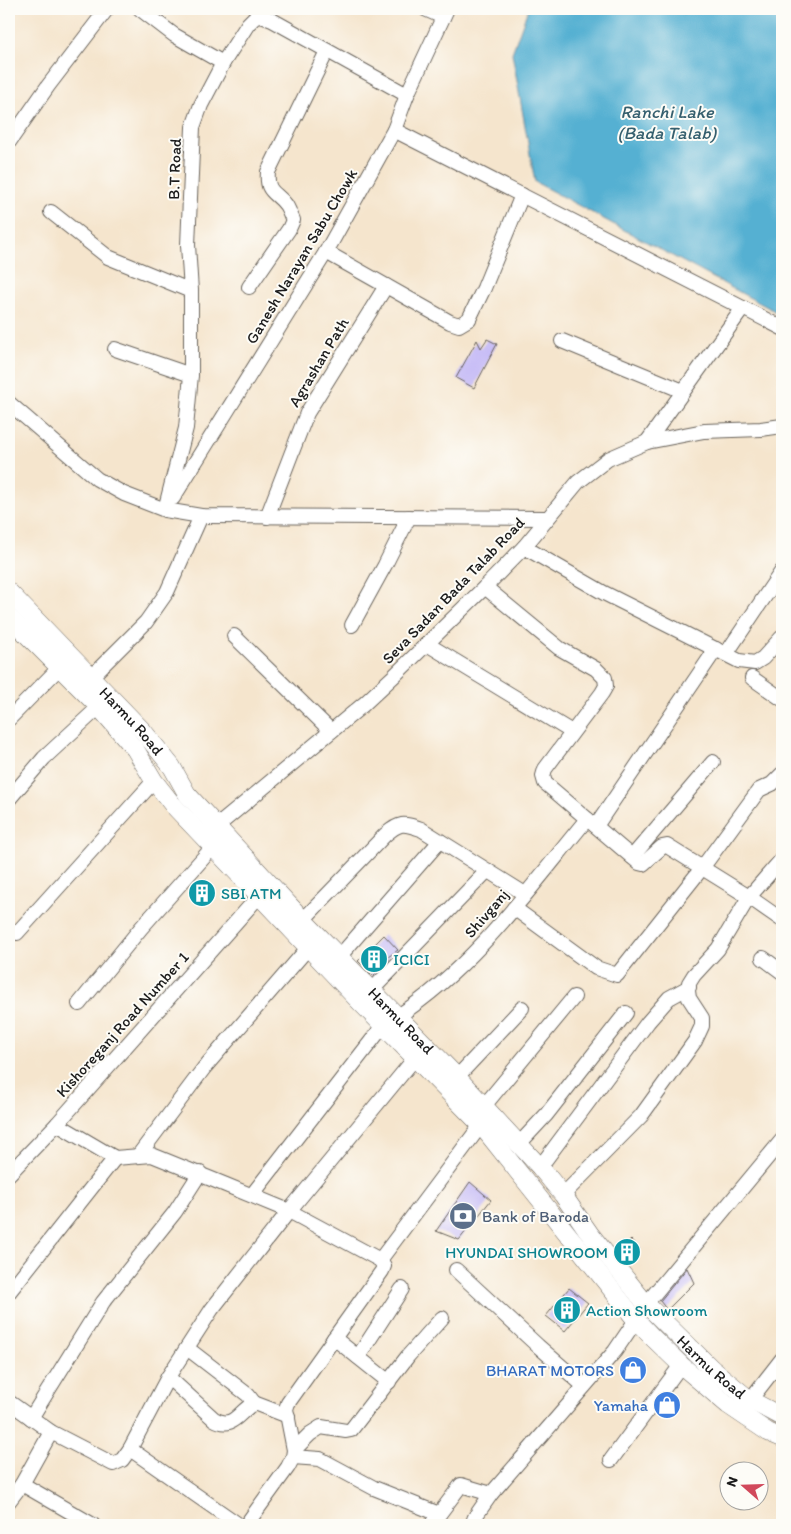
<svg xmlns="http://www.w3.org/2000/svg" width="791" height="1534" viewBox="0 0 791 1534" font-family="Itim,sans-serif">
  <rect width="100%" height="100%" fill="#fdfcf7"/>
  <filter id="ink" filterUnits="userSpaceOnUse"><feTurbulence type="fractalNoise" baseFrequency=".02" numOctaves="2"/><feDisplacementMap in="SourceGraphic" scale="10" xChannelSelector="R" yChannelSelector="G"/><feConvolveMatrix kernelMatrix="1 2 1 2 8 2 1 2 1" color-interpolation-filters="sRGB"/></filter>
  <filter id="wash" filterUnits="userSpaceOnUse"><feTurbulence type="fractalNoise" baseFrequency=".0096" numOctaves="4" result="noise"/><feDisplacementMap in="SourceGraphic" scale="20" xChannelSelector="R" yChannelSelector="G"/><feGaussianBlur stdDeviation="1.12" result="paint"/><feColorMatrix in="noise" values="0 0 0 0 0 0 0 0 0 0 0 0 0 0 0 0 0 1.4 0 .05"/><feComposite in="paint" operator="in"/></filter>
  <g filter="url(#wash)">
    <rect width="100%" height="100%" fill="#f5e5cd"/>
    <polygon fill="#54b0d2" stroke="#386677" points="528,9 782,9 782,315 535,182 512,53"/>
    <g id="blocks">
      <g fill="#c4b9f6">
        <polygon points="487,339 497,344 474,388 456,378 477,340 481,348"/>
        <polygon points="205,881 212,889 207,897 201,903 193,890"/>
        <polygon points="384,935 398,950 388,957 389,960 373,976 358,961"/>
        <polygon points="470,1182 491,1200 459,1240 436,1231"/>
        <polygon points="631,1240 640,1249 627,1263 618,1252"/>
        <polygon points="687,1268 694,1283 667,1310 660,1301"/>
        <polygon points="569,1288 588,1303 565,1331 546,1316"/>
      </g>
    </g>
  </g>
  <g filter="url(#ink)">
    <use href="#blocks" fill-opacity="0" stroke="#68625a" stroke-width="1"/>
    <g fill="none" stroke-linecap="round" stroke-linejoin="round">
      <g stroke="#68625a" stroke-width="16">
        <g id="minor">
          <polyline points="140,9 174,35 223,63"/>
          <polyline points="425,9 443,17"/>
          <polyline points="394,130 782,328"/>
          <polyline points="9,142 48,86 107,9"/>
          <polyline points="51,212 108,257 191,291"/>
          <polyline points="326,252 450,322 459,325 469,319 484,288 522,195"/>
          <path d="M249,287L289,229L293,220C291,216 289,210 286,205C276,191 266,194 268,172L327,51"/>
          <polyline points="562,341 683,391"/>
          <polyline points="115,349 191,375"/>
          <polyline points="9,403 97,479 124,494 165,510 201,516 547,518"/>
          <polyline points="647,442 743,308"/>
          <polyline points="173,498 326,252 394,130 407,95 447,9"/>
          <polyline points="165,510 186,428 191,375 191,291 188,245 193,127 201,105 223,63 248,24 255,17 261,16 272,20 407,95"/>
          <polyline points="267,517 307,413 386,286"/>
          <polyline points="524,547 604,593 739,661 755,663 763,658 782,637"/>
          <polyline points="485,587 559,648 596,669 605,678 606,686 602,693 545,769 543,776 545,783 639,863 643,864 662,847 667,846 749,897 782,920"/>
          <polyline points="352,625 385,565 409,517"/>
          <polyline points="234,636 331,731"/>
          <polyline points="427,644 572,732"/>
          <polyline points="726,654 782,571"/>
          <polyline points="91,677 146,622 167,592 201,516"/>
          <polyline points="752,678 782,699"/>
          <polyline points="9,719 59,668"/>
          <polyline points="9,799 44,758 99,707"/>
          <polyline points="596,826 716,649"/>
          <polyline points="210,832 364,704 395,675 485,587 524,547 578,482 608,459 647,442 678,436 704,431 761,429 782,426"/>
          <polyline points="632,857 713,762"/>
          <polyline points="514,908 596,968 617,975 702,868 759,790 772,784 782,774"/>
          <path d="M303,920L385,835C400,822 403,823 421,829L525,894"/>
          <polyline points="17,933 154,781"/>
          <polyline points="339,957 440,841"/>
          <polyline points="763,958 782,972"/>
          <polyline points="372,990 487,871"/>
          <polyline points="79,1004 141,928 213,847"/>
          <path d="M398,1016C475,966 529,889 587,819"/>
          <polyline points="457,1077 522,1008"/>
          <polyline points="484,1106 574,997"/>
          <polyline points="57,1124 115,1158 152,1155 226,1185 289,1211 380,1260 384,1266 382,1271 288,1403 286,1409 294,1450 293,1457 288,1467 246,1525"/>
          <polyline points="519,1144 546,1115 626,1013"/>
          <polyline points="138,1156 204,1068 308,948"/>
          <polyline points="540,1167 648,1022 669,998 689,987"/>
          <polyline points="9,1174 57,1124 259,896"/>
          <polyline points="252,1195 383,1026"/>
          <polyline points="563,1195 641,1116 695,1041 702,1026 702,1018 689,998 688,991 689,983 694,975 718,949 749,897 782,859"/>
          <polyline points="380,1260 481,1125"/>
          <polyline points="456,1270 538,1346 584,1386"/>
          <polyline points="9,1292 115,1158"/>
          <polyline points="646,1304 782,1140"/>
          <polyline points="334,1338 389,1382"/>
          <polyline points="187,1348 248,1395 254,1403"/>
          <polyline points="358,1357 402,1289"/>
          <path d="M168,1377L214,1419C234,1430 238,1412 254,1403L288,1416"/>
          <polyline points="750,1400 782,1359"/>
          <polyline points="9,1402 51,1432 113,1464 122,1460 130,1449 168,1377 212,1309 289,1211 415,1058"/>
          <polyline points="31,1418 103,1302 175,1212 200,1173"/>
          <polyline points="130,1449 239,1525"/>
          <polyline points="294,1450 310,1434 321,1427 346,1431 351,1430 408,1356 442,1318"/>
          <polyline points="293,1457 320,1459 374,1488 439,1514"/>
          <polyline points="611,1460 681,1365"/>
          <polyline points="22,1484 93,1525"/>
          <polyline points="9,1501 22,1484 51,1432"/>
          <polyline points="431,1525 461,1485 491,1494"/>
          <polyline points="472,1525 475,1517 491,1494 615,1351 636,1320"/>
        </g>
      </g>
      <g stroke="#68625a" stroke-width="19">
        <g id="major">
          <path id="s1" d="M9,592L143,731L172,767L187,794L303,920L457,1077L540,1167L563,1195L590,1234L646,1304L711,1368L750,1400L782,1417"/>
          <polyline points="9,617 99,707 135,749 154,781 172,804 360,1002 481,1125 636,1320 652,1337 681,1365 728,1405 768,1432 782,1438"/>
        </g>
      </g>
      <use href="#minor" stroke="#fff" stroke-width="14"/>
      <use href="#major" stroke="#fff" stroke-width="18"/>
    </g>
  </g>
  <defs>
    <g id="building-disc" transform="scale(1.4375)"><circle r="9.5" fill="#0f9aa8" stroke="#fdfcf7"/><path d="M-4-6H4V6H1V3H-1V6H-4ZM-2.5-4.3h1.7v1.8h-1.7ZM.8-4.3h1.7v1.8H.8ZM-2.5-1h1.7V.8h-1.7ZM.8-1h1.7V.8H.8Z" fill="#fff"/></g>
    <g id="bank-disc" transform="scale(1.4375)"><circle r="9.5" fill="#5c6f8a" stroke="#fdfcf7"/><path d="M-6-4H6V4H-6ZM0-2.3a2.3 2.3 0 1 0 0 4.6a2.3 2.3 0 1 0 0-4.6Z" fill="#fff"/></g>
    <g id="shop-disc" transform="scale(1.4375)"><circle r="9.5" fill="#3f7fe0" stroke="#fdfcf7"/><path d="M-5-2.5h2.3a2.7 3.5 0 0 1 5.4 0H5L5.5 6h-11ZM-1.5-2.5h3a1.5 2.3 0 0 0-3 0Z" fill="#fff"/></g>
  </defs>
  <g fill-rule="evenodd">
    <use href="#building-disc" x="202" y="893"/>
    <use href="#building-disc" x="374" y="959"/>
    <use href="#bank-disc" x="463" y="1216"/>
    <use href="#building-disc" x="627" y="1252"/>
    <use href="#building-disc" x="567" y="1310"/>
    <use href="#shop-disc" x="633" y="1370"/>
    <use href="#shop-disc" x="667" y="1405"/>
  </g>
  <g text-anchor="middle" stroke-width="4" stroke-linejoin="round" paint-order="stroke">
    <g font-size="16" fill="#1c1c1c" stroke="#fdfcf7">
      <text transform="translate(174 169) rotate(-88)" y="6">B.T Road</text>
      <text transform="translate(301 256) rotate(-59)" y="6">Ganesh Narayan Sabu Chowk</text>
      <text transform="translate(318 362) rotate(-59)" y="6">Agrashan Path</text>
      <text transform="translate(453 590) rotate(-46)" y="6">Seva Sadan Bada Talab Road</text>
      <text dy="6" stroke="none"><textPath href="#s1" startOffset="178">Harmu Road</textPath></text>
      <text transform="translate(486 913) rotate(-49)" y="6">Shivganj</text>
      <text dy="6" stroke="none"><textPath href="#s1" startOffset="582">Harmu Road</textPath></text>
      <text transform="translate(122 1024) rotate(-48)" y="6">Kishoreganj Road Number 1</text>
      <text dy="6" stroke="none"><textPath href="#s1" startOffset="1048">Harmu Road</textPath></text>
    </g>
    <g font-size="16" fill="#0d838f" stroke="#fdfcf7" text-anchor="start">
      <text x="221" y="899">SBI ATM</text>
      <text x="393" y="965">ICICI</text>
      <text x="608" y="1258" text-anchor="end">HYUNDAI SHOWROOM</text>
      <text x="586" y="1316">Action Showroom</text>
    </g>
    <g font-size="16" fill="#4e5e75" stroke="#fdfcf7" text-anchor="start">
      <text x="482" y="1222">Bank of Baroda</text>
    </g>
    <g font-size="16" fill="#366cbe" stroke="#fdfcf7" text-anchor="end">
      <text x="614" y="1376">BHARAT MOTORS</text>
      <text x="648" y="1411">Yamaha</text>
    </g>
    <g font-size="18" font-style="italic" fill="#355f6e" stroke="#fdfcf7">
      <text x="667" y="118">Ranchi Lake<tspan x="667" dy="21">(Bada Talab)</tspan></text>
    </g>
  </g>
  <rect width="791" height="1534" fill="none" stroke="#fdfcf7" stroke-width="30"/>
  <g transform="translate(744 1486) rotate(290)"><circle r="24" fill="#fdfcf7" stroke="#a3a29f"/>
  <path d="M0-4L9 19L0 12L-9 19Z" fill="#d1495b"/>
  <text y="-8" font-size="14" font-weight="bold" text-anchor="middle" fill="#1c1c1c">N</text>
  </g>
</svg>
